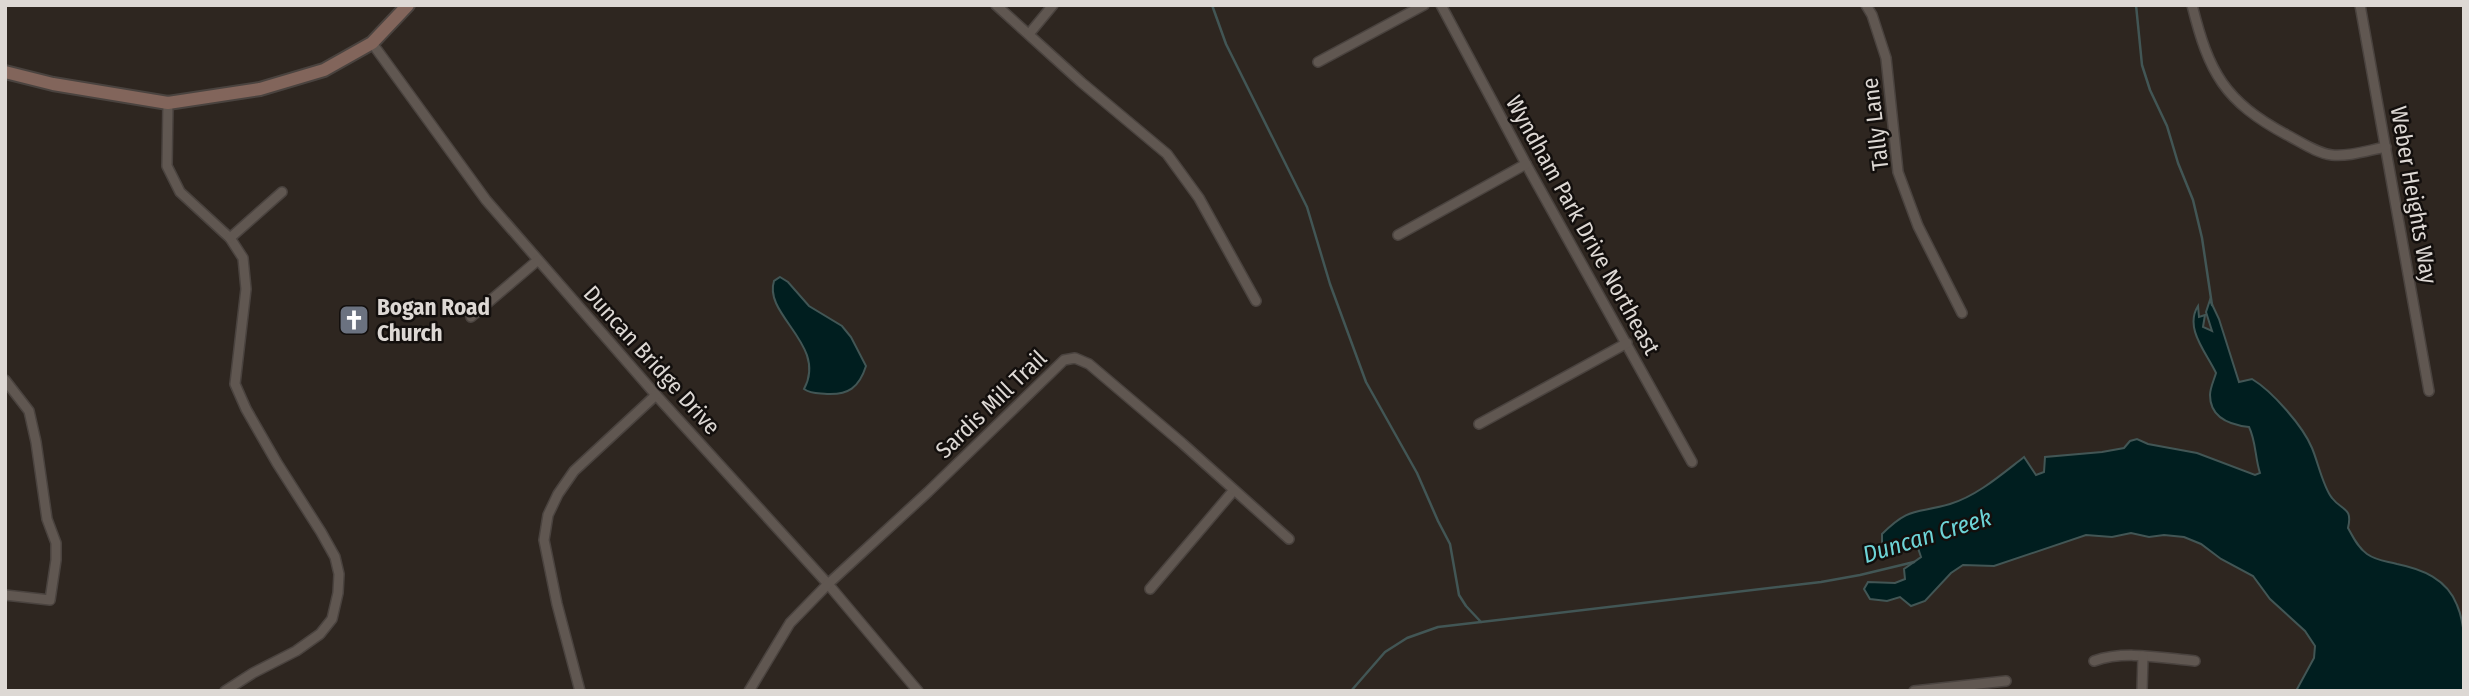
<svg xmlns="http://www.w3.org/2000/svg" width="2469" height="696" viewBox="0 0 2469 696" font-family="'Fira Sans Condensed',sans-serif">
  <rect width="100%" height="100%" fill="#2e2620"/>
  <g fill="#001e1f" stroke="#425655" stroke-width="2">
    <path d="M780,277L788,282L809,306L842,326L851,337L866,366C859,388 848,395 827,394C818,393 811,394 804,389C828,345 763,315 774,281Z"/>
    <path d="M2210,300L2219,319L2239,382L2252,379C2272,391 2303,426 2312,448C2318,462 2323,487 2332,498C2342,511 2353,507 2348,528C2353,537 2358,548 2367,554C2377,561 2386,561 2397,564C2422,569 2447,579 2457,605C2468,631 2464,663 2464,691H2296L2314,658L2315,646L2305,631L2270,599L2253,576L2221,559L2201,544L2184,537L2164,535L2149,537L2131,533L2112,537L2086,535L1994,566L1963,565L1951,573L1925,601L1911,606L1900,597L1887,601L1870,599L1864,589L1868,582L1895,583L1905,579L1904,569L1921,557L1918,548L1891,547L1882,542V534C1910,506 1916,514 1950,504C1977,496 2002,474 2024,457L2036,475L2044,472L2045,457L2102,452L2124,448L2130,441L2137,439L2148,444L2197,453L2255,475L2260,473C2255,458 2256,441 2249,427C2231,425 2210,418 2210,395C2210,388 2214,380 2216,373C2206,352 2184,328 2198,306L2199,317L2205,315L2203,327L2212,331L2206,312Z"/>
  </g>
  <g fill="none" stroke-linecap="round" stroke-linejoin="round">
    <g stroke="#425655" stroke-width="2.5">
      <polyline points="1212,5 1226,44 1307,207 1330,284 1366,382 1417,473 1438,521 1450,544 1459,595 1466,606 1481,622"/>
      <polyline points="2136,5 2142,65 2150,90 2167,126 2178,163 2193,200 2202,238 2212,305"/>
      <polyline points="1351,691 1385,652 1407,638 1438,627 1821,582 1860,575 1914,562"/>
    </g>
    <g stroke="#4a433f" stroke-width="12">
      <g id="street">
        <polyline points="996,5 1081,82 1167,154 1199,198 1256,301"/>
        <polyline points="1441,5 1526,164 1692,462"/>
        <polyline points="1866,5 1872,15 1886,58 1898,172 1918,226 1962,313"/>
        <path d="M2192,5C2209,73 2224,101 2287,135C2301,142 2316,153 2332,155C2349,157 2369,150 2386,147"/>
        <polyline points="2360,5 2429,391"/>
        <polyline points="1029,34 1053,5"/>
        <polyline points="372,43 486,200 656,395 828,584 918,691"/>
        <polyline points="1318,62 1424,5"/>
        <polyline points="168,103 167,166 180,192 230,238 243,258 246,289 235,384 246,409 277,463 321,532 335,557 339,574 338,593 332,619 320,634 296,651 253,673 225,691"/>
        <polyline points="1398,235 1526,164"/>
        <polyline points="230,238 282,192"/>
        <polyline points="471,317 538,260"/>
        <polyline points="5,380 29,411 36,442 47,519 56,543 56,560 50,600 5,595"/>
        <polyline points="1479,424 1627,343"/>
        <polyline points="1150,589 1234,490"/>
        <path d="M2094,661C2125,650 2162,658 2195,661"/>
        <polyline points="580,691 557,604 544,540 548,515 558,494 574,471 656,395"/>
        <polyline points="749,691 790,623 828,584 928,492 1064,360 1075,358 1089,364 1182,443 1289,539"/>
        <polyline points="1914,691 2006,681"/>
        <polyline points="2142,691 2143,656"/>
      </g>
    </g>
    <g stroke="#4a433f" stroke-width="16">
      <polyline id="secondary" points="5,72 53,84 168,103 260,89 324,70 372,43 408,5"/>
    </g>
    <use href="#street" stroke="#605751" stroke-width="9"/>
    <use href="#secondary" stroke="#82655b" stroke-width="12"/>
  </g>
  <defs>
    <g id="church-square" transform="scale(1.575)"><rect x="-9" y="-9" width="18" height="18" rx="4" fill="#6b7280" stroke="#130f0d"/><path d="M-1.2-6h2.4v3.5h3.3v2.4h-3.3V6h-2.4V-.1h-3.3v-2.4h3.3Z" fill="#fff"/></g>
  </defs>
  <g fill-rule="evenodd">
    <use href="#church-square" x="354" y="320"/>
  </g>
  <g text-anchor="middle" stroke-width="5" stroke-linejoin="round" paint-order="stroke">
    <g font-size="23" fill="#ddd8d4" stroke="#130f0d">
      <text transform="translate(1875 124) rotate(-97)" y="8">Tally Lane</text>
      <text transform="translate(2414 195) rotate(80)" y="8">Weber Heights Way</text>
      <text transform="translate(1583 225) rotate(61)" y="8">Wyndham Park Drive Northeast</text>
      <text transform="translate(652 360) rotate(48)" y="8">Duncan Bridge Drive</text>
      <text transform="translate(991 404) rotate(-44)" y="8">Sardis Mill Trail</text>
    </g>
    <g font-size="23" font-weight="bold" fill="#ddd8d4" stroke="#130f0d" text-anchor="start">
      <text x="377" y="315">Bogan Road<tspan x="377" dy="26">Church</tspan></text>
    </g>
    <g font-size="24" font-style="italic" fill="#6dd4d7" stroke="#130f0d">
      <text transform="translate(1927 536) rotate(-17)" y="8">Duncan Creek</text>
    </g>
  </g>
  <rect width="2469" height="696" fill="none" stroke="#ddd8d4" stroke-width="14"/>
</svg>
